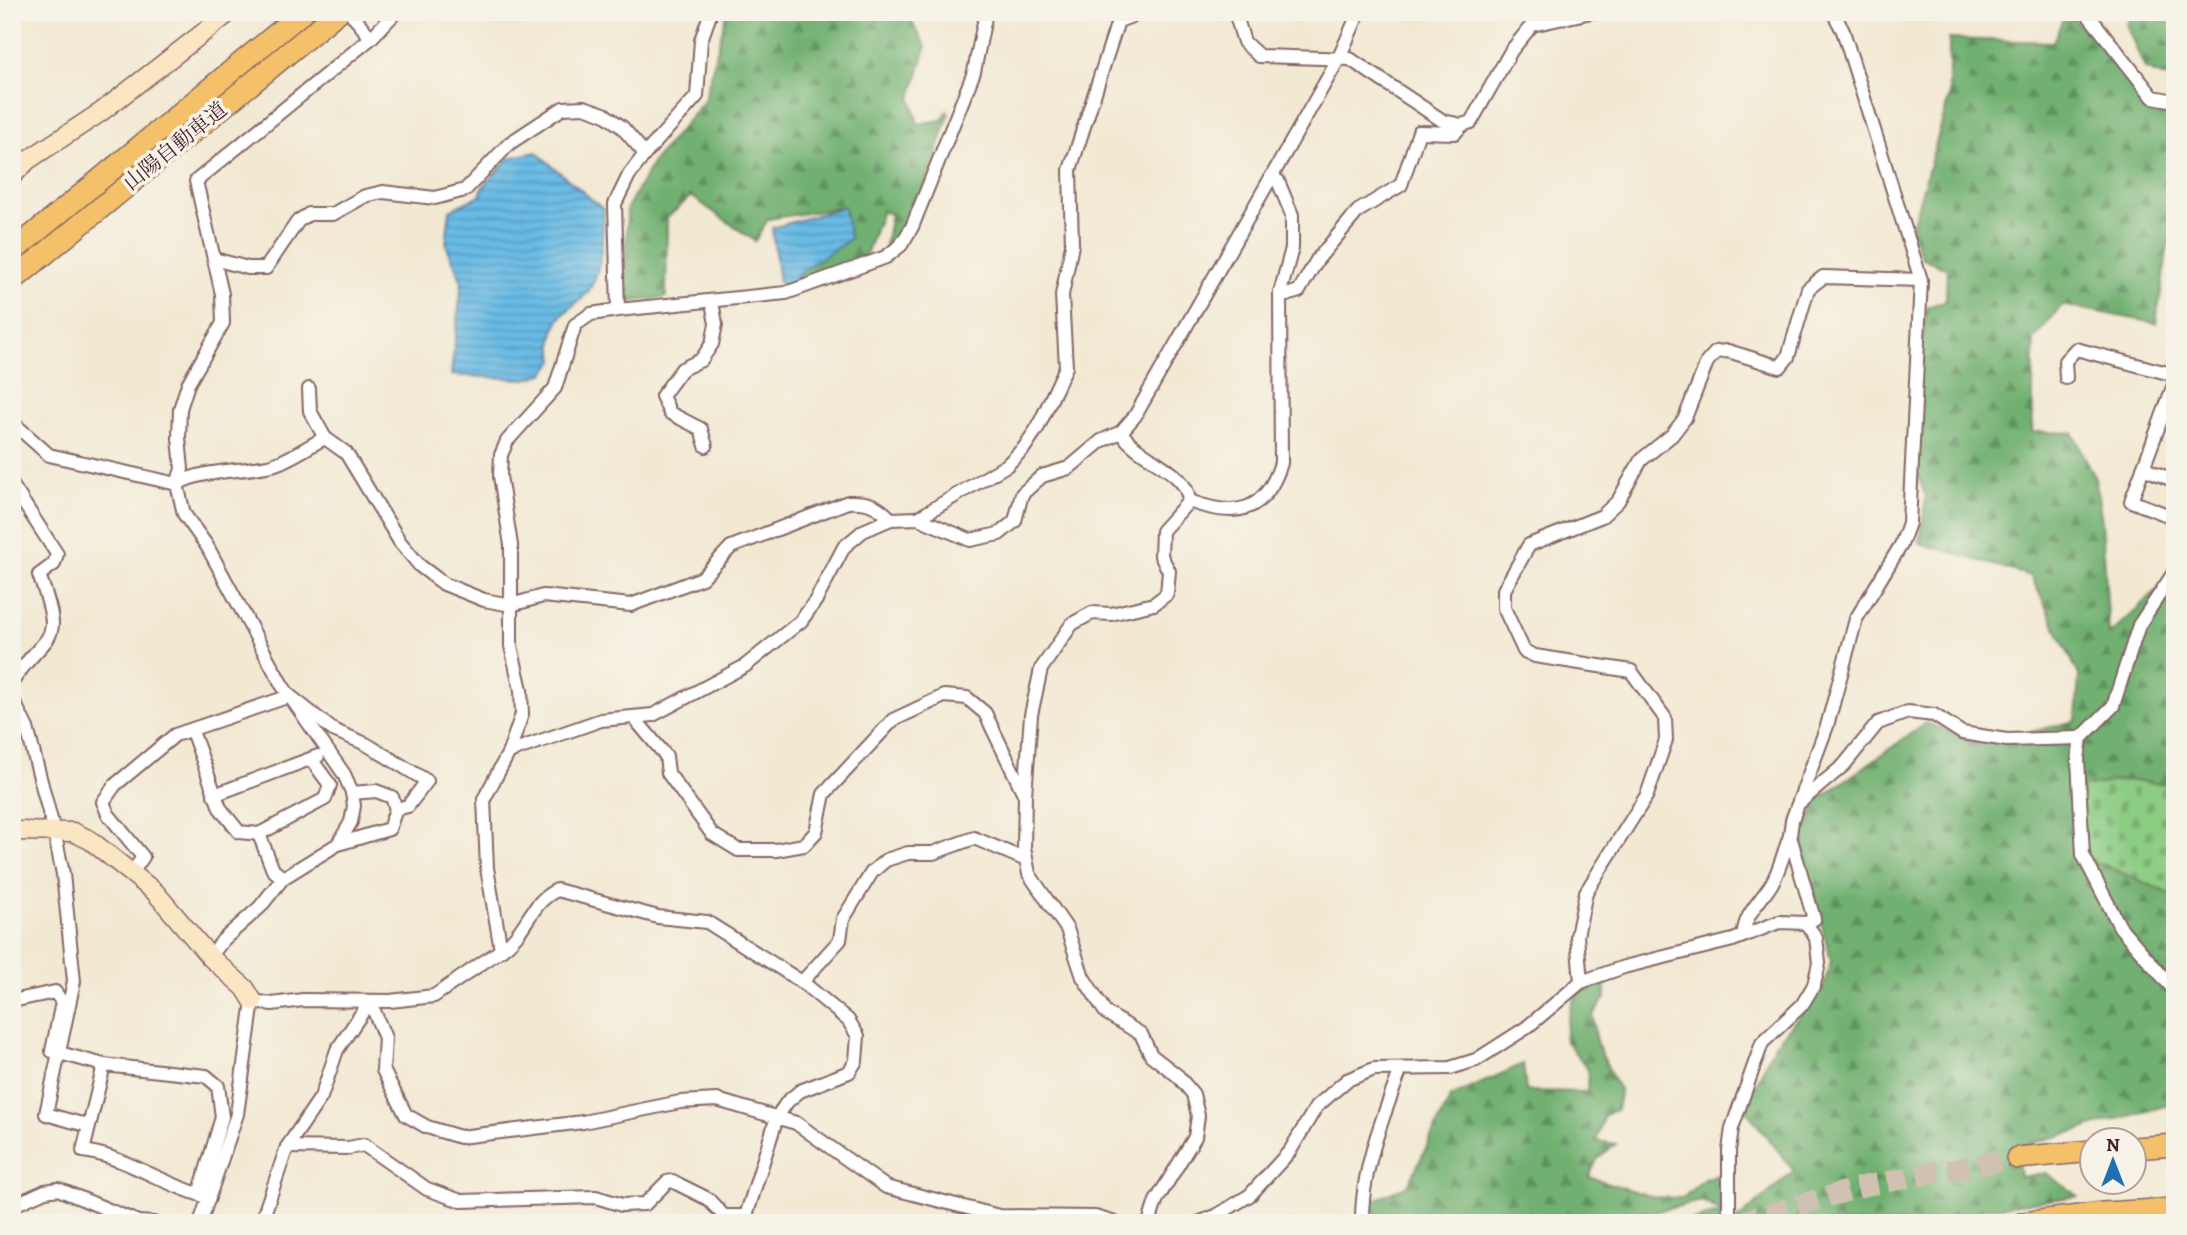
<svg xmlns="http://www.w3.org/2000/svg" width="2187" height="1235" viewBox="0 0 2187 1235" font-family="Alegreya,'Noto Serif JP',serif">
  <defs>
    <pattern id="forest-firs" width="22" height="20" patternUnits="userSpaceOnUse" patternTransform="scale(1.75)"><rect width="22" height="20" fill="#71b071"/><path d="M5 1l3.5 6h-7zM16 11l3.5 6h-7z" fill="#5f8f5d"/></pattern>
    <pattern id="cemetery-stones" width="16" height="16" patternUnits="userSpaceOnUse" patternTransform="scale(1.75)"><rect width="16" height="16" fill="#8ccc83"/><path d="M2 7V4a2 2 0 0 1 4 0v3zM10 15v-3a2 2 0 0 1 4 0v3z" fill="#7aaf71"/></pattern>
    <pattern id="water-rules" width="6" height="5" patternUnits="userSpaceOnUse" patternTransform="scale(1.75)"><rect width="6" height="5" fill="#69bbe5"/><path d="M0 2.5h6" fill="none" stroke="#5897ba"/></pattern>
  </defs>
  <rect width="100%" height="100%" fill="#f7f3e8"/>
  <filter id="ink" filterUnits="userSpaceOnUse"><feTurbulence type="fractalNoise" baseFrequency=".0143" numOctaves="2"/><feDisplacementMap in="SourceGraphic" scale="14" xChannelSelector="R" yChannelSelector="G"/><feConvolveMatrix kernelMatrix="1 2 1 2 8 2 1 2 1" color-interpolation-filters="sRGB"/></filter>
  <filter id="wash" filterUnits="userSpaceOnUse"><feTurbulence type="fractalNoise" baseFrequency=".00686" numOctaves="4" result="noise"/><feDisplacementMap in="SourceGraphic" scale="28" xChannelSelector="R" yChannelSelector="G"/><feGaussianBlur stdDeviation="1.57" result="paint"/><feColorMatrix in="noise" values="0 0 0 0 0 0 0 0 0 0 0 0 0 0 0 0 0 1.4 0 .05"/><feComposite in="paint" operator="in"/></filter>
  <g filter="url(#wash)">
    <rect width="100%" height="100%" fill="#f2e9d3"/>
    <g fill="url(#forest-firs)" stroke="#5e684e" stroke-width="2">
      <path d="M727,12H906L926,47L911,98L918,124L942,120L947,111L949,114C938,146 917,232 885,246L891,214L882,211L864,260L791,285L802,271L849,239L844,207L768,219L755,241L691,196L667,218L666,297L626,302L627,208L653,162L704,101Z"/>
      <polygon points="2066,12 2119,63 2155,108 2175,105 2175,231 2169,240 2156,323 2062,305 2034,339 2032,432 2073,433 2095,478 2102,522 2109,635 2175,573 2175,794 2172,785 2123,780 2070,790 2102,864 2175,896 2175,1103 2016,1148 2020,1177 2046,1173 2078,1196 1981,1209 1983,1223 1734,1223 1794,1171 1745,1109 1774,1045 1823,989 1831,961 1800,841 1818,800 1926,723 1980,744 2076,721 2079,675 2031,576 1920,543 1926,496 1910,457 1915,378 1927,307 1946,301 1947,268 1922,258 1911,230 1949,98 1949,39 2053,42"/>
      <polygon points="2134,12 2175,12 2175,81 2145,69 2126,24"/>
      <path d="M1605,980V998L1593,1015L1596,1042L1620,1093L1617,1109L1604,1116L1596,1141L1616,1144L1597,1159L1589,1177L1653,1197L1683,1198L1704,1179L1722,1174V1223H1682L1722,1212L1702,1201L1604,1223H1367L1369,1203L1408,1185L1451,1097L1523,1064L1526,1091L1587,1092L1588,1069L1565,1040C1570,1005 1569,991 1605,980Z"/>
    </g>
    <polygon fill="url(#cemetery-stones)" stroke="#6b7657" stroke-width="2" points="2123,780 2172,785 2175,794 2175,896 2102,864 2080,865 2076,853 2070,789"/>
    <g fill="url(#water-rules)" stroke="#5a6d88" stroke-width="2">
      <path d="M536,152L604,210C602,231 603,256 596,275C583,317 545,300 554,361L544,374L526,379L451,375L462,282L446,244L450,210L481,195L482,188L509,158Z"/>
      <polygon points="844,207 850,239 802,271 791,285 779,283 772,228"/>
    </g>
  </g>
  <g filter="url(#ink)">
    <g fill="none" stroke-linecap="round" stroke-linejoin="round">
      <polyline stroke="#d0c1b1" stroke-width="21" stroke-dasharray="21 10" stroke-linecap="butt" points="1738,1223 1864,1186 2017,1158"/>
      <g stroke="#856666" stroke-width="16">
        <g id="street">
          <polyline points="350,12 371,38"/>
          <polyline points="1235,12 1244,42 1259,56 1350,59 1443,121 1462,125 1471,122 1511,51 1532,25 1591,12"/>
          <polyline points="2086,12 2153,97 2175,101"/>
          <polyline points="214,259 248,268 266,268 298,221 309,214 333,214 365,196 383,192 435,198 465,190 510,143 563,108 584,107 604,114 622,127 645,154"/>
          <polyline points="1280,293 1287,295 1299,291 1317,260 1358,211 1401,185 1419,132 1455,133 1462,125"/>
          <polyline points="618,310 615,204 629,175 645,154 697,96 701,40 711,12"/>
          <polyline points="2066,378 2065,361 2076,349 2175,375"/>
          <polyline points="2175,382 2131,501 2175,518"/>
          <polyline points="12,422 49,455 177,484 184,514 207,546 282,685 344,774 352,792 354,806 351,822 338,844 283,878 260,907 223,940 210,957"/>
          <path d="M1121,432C1139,460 1187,469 1189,501C1235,518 1265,514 1281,463L1280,293L1292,248V215L1278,181L1271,177"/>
          <path d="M325,438L346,453L400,542L420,566L444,584L484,600L511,605L543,596L631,605L702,578L731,547L848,502C868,501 877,505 891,519"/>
          <polyline points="706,446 701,429 670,413 662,396 682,369 701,360 712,344 716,324 712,302"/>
          <polyline points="2143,468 2175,481"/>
          <polyline points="177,484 182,469 179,438 180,409 188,384 223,323 222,294 196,181 371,38 396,12"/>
          <path d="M177,484C204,469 241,472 272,465C290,460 308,446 325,438L310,411L309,389"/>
          <path d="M12,485L57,554L54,564L39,575C66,648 48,628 12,682"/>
          <polyline points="918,518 1007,465 1024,448 1038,427 1066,367 1062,295 1072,245 1070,170 1118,21 1143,12"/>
          <polyline points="2175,571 2139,625 2113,706 2081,738 2078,759 2083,855 2120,927 2175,991"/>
          <polyline points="12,698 27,728 54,831 63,874 74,981 46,1114 89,1126"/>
          <polyline points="635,719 666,756 668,773 712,834 738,850 776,850 804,845 816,832 824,794 893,720 944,696 967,698 985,713 1025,796 1024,848 1029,874 1067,929 1083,977 1106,1013 1141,1034 1151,1055 1178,1076 1193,1094 1198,1116 1195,1137 1156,1201 1149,1223"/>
          <polyline points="192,731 220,808 239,832 259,834 325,799 330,785 311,759"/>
          <polyline points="509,752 601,720 653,715 745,666 801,621 816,600 844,547 863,531 891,519 918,518 970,540 999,534 1015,521 1022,494 1042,476 1069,468 1101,441 1121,432 1135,416 1338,60 1359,12"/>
          <polyline points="214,795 318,756"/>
          <polyline points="1025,795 1031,715 1041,669 1072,624 1092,613 1111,614 1154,604 1167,594 1169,571 1161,556 1162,531 1189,501"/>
          <polyline points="1799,803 1844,765 1878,723 1908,712 1934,715 1962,733 2007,740 2081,738"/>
          <polyline points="259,834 273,870 283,878"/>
          <polyline points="338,844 389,829 396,809 392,797 376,791 352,793"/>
          <polyline points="131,874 143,857 108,814 103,802 115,785 175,735 290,696 333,730 366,744 427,781 408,806 396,809"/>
          <polyline points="1806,923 1814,919 1790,836 1792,820 1827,726 1856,619 1901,545 1909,523 1921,280 1843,31 1833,12"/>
          <path d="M1744,935C1743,915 1763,899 1772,883C1780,869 1784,851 1790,836"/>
          <path d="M501,950C528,931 529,903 557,890L658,917L707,922L802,982L848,1020L858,1036L856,1061L849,1072L800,1091L787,1102L777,1117L746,1216L747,1223"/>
          <polyline points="802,982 840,940 843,919 872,872 886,860 908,853 933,853 974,838 1026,860"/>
          <polyline points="1581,982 1577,936 1586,892 1647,795 1666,740 1665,718 1631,671 1535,656 1524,651 1504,608 1504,590 1529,545 1602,516 1618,501 1641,460 1672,435 1685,418 1707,362 1716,352 1728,351 1780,367 1788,357 1808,289 1823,277 1921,280"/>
          <polyline points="12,1001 55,992 62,1002 52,1051 104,1065 206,1076 218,1086 222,1117 201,1188 209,1198"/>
          <polyline points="370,1001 385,1038 383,1070 406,1115 427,1127 460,1137 583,1122 680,1102 717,1100 796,1123 886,1187 999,1216 1095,1217 1115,1223"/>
          <path d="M104,1065L83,1151C128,1157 164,1186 208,1197"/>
          <polyline points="287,1147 348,1148 364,1145 427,1189 461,1201 596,1197 622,1205 645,1204 667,1182 672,1181 708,1199 724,1216 746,1216"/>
          <polyline points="12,1206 45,1191 58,1189 138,1222 154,1223"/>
          <polyline points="200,1223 237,1114 253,1001 272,1004 303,1000 390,1001 434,996 501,950 487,868 484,799 509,752 522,714 521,690 511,646 511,545 500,476 501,455 507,441 555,388 575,325 591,314 618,310 786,293 886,257 901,245 912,227 974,72 986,12"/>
          <polyline points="261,1223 287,1147 321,1097 337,1050 370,1001"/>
          <polyline points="1198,1223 1216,1216 1250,1195 1290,1151 1316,1107 1347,1080 1374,1069 1450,1068 1476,1060 1526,1028 1581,982 1624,967 1733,940 1779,922 1806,923 1816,938 1819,963 1814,985 1802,1005 1762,1043 1732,1128 1729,1151 1729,1223"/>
          <path d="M1362,1223C1361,1171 1383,1116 1401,1069"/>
        </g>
      </g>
      <g stroke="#856666" stroke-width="21">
        <g id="secondary">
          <polyline points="12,176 28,160 101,112 230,12"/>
          <polyline points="12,831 73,832 90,840 155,892 210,957 245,988 253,1001"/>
        </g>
      </g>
      <g stroke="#856666" stroke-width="24">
        <g id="highway">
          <polyline points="12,252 303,12"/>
          <polyline points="12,281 338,12"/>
          <polyline points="2134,1148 2175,1145"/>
          <polyline points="2017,1158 2092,1151"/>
          <polyline points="2023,1223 2103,1213 2175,1209"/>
        </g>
      </g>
      <use href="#street" stroke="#fff" stroke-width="12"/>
      <use href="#secondary" stroke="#fbe6c3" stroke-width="18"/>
      <use href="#highway" stroke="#f4c16a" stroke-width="21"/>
    </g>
  </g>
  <g text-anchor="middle" stroke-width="7" stroke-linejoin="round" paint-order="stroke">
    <g font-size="21" fill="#4a1f2b" stroke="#f7f3e8">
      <text transform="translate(175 146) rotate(-39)" y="7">山陽自動車道</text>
    </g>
  </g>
  <rect width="2187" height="1235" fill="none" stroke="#f7f3e8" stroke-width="42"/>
  <g transform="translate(2113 1161)"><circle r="33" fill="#f7f3e8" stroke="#b29e9c" stroke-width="2"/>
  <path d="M0-5L12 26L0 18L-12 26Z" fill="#1f6fb2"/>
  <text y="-10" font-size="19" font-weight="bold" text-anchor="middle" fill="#4a1f2b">N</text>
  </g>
</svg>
